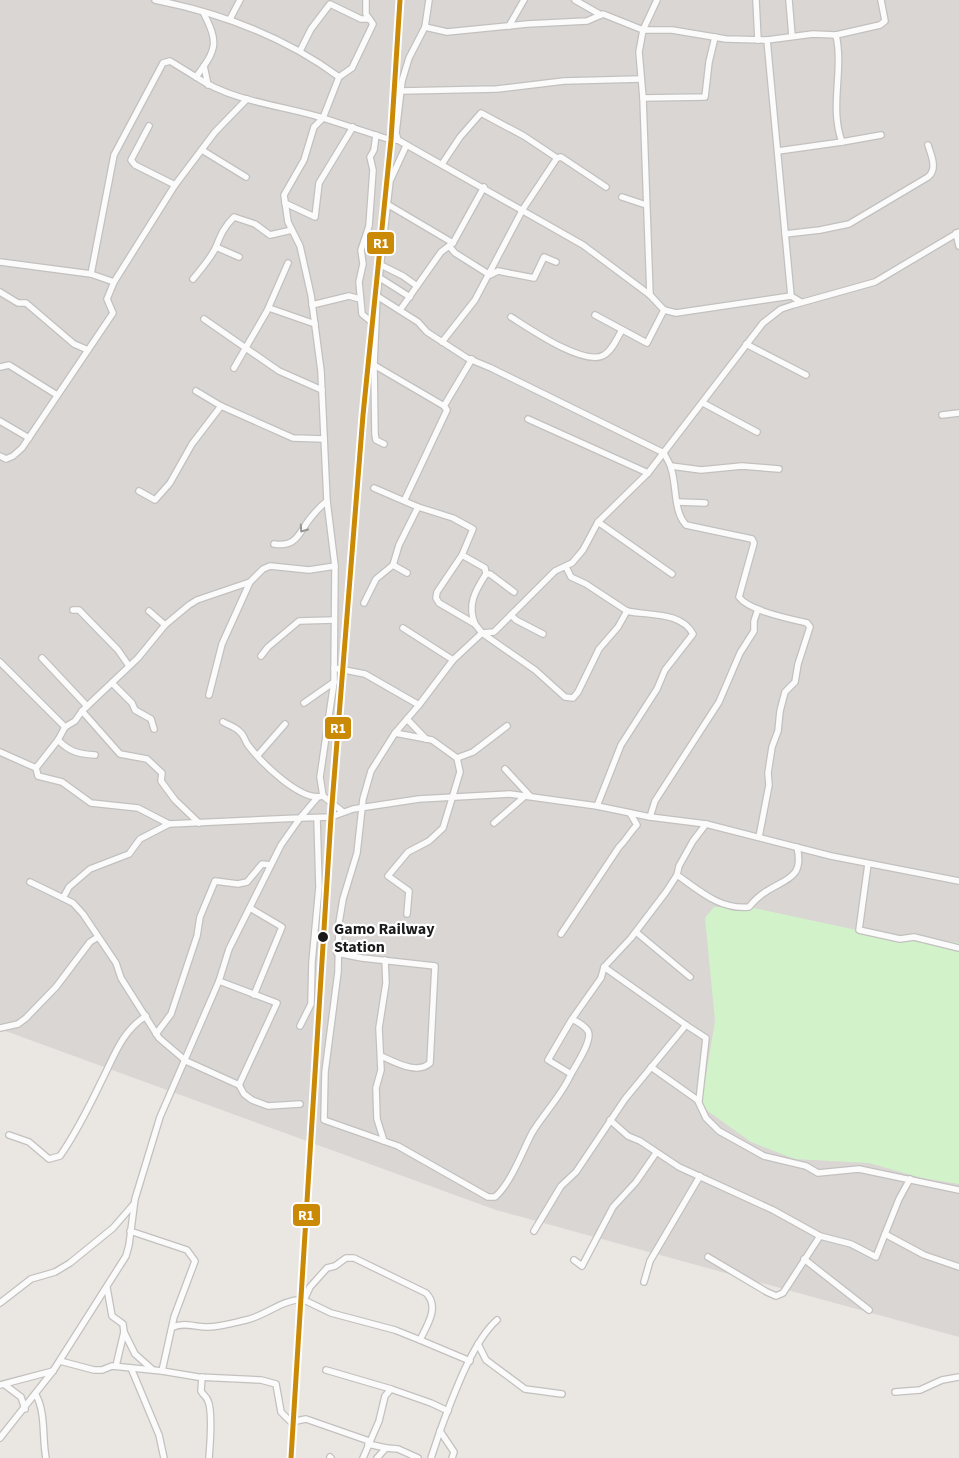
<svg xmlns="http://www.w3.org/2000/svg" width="959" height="1458" viewBox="0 0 959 1458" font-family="'Source Sans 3',sans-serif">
  <rect width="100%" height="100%" fill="#eae6e2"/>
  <polygon fill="#d9d6d4" points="0,0 959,0 959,1337 496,1210 0,1029"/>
  <polygon fill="#d2f3ca" points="714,907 749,907 903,940 914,937 959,943 959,1184 922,1178 869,1163 795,1159 751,1142 705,1109 702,1100 715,1021 705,918"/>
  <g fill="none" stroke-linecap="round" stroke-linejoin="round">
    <g stroke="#c2c1bf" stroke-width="8">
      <g id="street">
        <path d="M155,0C221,13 285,37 339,77L323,118L391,140H398"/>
        <polyline points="429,0 425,27 409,58 402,81 396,133 398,140 583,245 650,295 664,310 676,313 791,296 801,302"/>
        <polyline points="575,0 601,15"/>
        <polyline points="756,0 758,40"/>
        <polyline points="789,0 792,36"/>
        <path d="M203,12C219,43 217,49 196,77C233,102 281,105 323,118L314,127L304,160L284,195L288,222L300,246L311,295L321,371L327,501L335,566L334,682L320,777L323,796"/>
        <polyline points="230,19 240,0"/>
        <polyline points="509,26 524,0"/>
        <polyline points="425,27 447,32 527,24 587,21 603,14 643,30 672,30 726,39 767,40 813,34 836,35 880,25 885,21 881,0"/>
        <polyline points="767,40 791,296"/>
        <polyline points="300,51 311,29 330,4 361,19 369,19"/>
        <polyline points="204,66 208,85"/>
        <polyline points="339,77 352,68 373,24 366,14 366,0"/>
        <polyline points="400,91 497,89 564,81 641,79"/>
        <polyline points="643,98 705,97 709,62 715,37"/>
        <polyline points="149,126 131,160 135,165 175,185"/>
        <polyline points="842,142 881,135"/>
        <polyline points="406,146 390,181 377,296 374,365 444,406 472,359"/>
        <polyline points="202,150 246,177"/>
        <path d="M778,151L842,142C829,107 844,71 836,35"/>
        <polyline points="442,164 460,137 481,113 524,136 557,158"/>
        <polyline points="622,197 646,205"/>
        <polyline points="285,203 315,217 319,183 353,127"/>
        <polyline points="387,204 453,243"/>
        <polyline points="956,233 959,246"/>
        <path d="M785,234L820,230L849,224L928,177C938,169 931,155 928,145"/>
        <polyline points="449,246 455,253 490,275 498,271 534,278 544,257 556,262"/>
        <polyline points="216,247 239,257"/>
        <polyline points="0,262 91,274 114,282"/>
        <polyline points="381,265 403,276 417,286"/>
        <polyline points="91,274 114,155 163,63 170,61 196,77"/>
        <polyline points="380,278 410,297"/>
        <path d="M193,279C201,269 211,258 216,247C221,234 224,227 234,217L255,224L270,235L292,230"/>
        <polyline points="0,292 18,303 26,303 74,344 88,350"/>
        <polyline points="650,295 643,98 639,52 643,30 657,0"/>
        <path d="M377,296L418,322L427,332L467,358L491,368L664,453C666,458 670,463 671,468C677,485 673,511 686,525L752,539L754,543L739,597C749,611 791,619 807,623L810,627L798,664L795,682L785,692L780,711L778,731L772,747L768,773L769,785L759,837"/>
        <polyline points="312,305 349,296 360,299"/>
        <polyline points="269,308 315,324"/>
        <polyline points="400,310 441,252 453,243 484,187"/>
        <polyline points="595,315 647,343 664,310"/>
        <path d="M511,317C530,329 585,367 604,355C612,351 617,338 622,330"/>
        <polyline points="204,319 279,371 322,390"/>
        <polyline points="375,325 362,314 359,282 363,264 361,250 369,226 373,170 370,157 374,150 376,135"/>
        <polyline points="442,342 475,300 523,209 557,158 561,157 606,187"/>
        <polyline points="746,344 806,375"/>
        <polyline points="374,365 375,434 376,440 384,444"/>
        <polyline points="0,367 9,365 57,395"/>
        <polyline points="234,368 267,311 288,263"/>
        <polyline points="196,391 221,406"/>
        <polyline points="703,403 757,432"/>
        <polyline points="942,415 959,413"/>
        <polyline points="528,419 648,473"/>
        <polyline points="0,421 29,438"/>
        <polyline points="0,456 6,459 13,456 22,448 111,316 113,313 107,299 114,282 175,185 215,132 247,99"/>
        <polyline points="671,466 701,470 742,466 779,469"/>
        <polyline points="374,488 418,507 453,518 473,529 462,555 437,592 436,598 439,603 475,624 482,633 535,670 565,697 573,698 578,692 599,649 618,627 627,611 586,584 571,577 566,567"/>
        <polyline points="139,491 155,500 170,483 192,444 221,406 293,438 324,439"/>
        <polyline points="405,499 447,410 444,406"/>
        <polyline points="678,502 705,503"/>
        <polyline points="598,522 672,574"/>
        <path d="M274,544C299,548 299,530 313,515C317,510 322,505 327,501"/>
        <polyline points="462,555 485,568 486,574 490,574 514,592"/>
        <polyline points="393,565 407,573"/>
        <polyline points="364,603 376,579 393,565 399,545 418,507"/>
        <polyline points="73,610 79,610 118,650 129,666"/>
        <polyline points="149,611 165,625"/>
        <polyline points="511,615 516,620 543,634"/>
        <path d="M475,624C467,605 475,591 486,574"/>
        <polyline points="403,628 453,660"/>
        <polyline points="261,656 268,647 299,621 334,620"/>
        <polyline points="42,658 87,706"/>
        <polyline points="0,662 65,727"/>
        <polyline points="334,668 365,674 419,705"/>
        <polyline points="112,683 132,703 135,710 151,719 154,729"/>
        <polyline points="209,695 222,644 250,582"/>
        <polyline points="304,703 334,682"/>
        <polyline points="82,711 120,754 147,759 162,773 161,781 175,800 199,823"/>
        <polyline points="407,719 426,739"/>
        <path d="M223,722C228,725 236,727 240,732C244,735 245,741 248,745C260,761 301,803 323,796L343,812"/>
        <polyline points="395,733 432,740 457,758"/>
        <path d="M58,740C70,752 78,754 95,755"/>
        <polyline points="0,752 36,768 58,740 65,727 75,721 82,711 138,658 165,625 189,605 197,600 250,582 263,569 270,566 309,570 335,566"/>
        <polyline points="258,755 285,724"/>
        <polyline points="36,768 38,776 62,782 91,803 138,808 169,824 300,818 317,798"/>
        <polyline points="505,769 530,796"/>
        <path d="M597,806L621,745L657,689L665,670L693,634C681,611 647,616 627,611"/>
        <polyline points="650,817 655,801 719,702 740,653 754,631 754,621 758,609"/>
        <polyline points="494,823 525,796"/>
        <polyline points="169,824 140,839 129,854 90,869 69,887 63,898 73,903 83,914 116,963 121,978 159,1038 186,1061 239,1085 244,1094 252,1100 268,1106 300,1104"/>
        <polyline points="868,864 859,930 900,939 914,937 959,948"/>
        <path d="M677,875C700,891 720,910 749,907C754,901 760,895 767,891C788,878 804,877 797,847"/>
        <polyline points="30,882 63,898"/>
        <polyline points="250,908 282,927 254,995"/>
        <polyline points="407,914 409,891 388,876 408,852 429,841 443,828 460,772 457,758 473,752 507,726"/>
        <polyline points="636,932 690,977"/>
        <path d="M561,934L619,847C627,839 630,832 637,825L630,813"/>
        <path d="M337,953L362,958L435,966L430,1063C417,1075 395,1062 381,1056"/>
        <polyline points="219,981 277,1003 239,1085"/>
        <path d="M572,1019C578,1022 585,1026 588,1031C593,1040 576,1065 571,1074L548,1060L572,1019L601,978L604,967L631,938L666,892L677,875L679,866L693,841L706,824"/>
        <polyline points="300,1026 311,1004 312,962 319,887 317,818"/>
        <polyline points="0,1028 18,1024 26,1018 56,987 90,942 98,937"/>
        <polyline points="156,1034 171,1014 197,936 200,917 215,881 238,884 247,882 262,864 271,865"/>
        <polyline points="651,1067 699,1101 706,1038 686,1025"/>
        <path d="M571,1074C562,1095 544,1113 532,1133C522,1152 511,1183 495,1197H488L398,1146L324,1120L325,1072L338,972L339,923L343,899L357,853L363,799L371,771L395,733L419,705L453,660L482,633L494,632L555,571L572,563L583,550L598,522L648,473L763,323L781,309L793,305L875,282L959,232"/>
        <polyline points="698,1101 706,1118 719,1131 764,1156 806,1166 818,1173 859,1169 959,1190"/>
        <polyline points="610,1120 628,1136 640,1141 679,1167 773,1210 820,1236 851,1244 876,1257 885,1234 924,1255 959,1267"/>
        <path d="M9,1135L29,1142L49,1159L60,1156C76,1133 89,1107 101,1082C114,1057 121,1032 146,1016"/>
        <polyline points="384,1141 377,1119 376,1088 381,1070 379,1028 386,983 385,960"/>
        <polyline points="534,1231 561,1186 576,1172 625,1099 686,1025 604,967"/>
        <polyline points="885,1234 899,1199 910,1179"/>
        <polyline points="708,1257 767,1292 776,1296 783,1293 820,1236"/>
        <polyline points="804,1259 869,1310"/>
        <polyline points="574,1260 582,1266 613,1207 636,1182 656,1153"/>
        <polyline points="644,1282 650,1261 700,1176"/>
        <polyline points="107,1288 112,1316 123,1324 124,1332 116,1366"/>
        <polyline points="304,1300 331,1313 395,1330 420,1340"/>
        <polyline points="0,1303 31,1279 55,1272 70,1263 113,1228 133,1205"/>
        <path d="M173,1327C184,1322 195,1327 207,1327C220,1327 233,1323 246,1320C266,1316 283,1298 304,1300L310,1287L327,1268L335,1266L346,1258H354L426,1293C440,1307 427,1325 420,1340L470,1361"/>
        <polyline points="124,1332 135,1354 153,1370"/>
        <polyline points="478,1344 486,1360 525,1389 562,1394"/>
        <polyline points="60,1361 94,1370 102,1370 112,1366 162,1371 174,1317 195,1261 187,1250 130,1231"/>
        <polyline points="131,1368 159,1435 164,1458"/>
        <polyline points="326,1370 391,1389"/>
        <polyline points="162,1371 198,1377 261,1380 276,1384 281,1412 291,1422 306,1419 369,1441"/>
        <path d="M202,1377L201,1391C203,1395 207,1397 208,1401C213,1412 210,1445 209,1458"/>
        <polyline points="0,1385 53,1371"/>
        <polyline points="5,1385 21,1397 25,1409"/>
        <polyline points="895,1392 920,1390 942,1380 959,1377"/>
        <path d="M36,1395C46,1413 42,1438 46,1458"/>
        <polyline points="0,1438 53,1371 126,1256 129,1245 135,1199 160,1117 219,981 229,949 281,845 300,818 331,817 353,809 419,799 510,794 597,806 650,817 706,824 831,856 959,881"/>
        <polyline points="368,1444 386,1448"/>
        <polyline points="330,1457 331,1458"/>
        <polyline points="363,1458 379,1421 385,1396 391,1389 431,1403 448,1411"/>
        <polyline points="377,1458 386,1448 398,1449 418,1458"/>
        <polyline points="431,1458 440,1431"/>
        <path d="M452,1458L454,1452L440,1431C452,1399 472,1342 497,1320"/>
      </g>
    </g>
    <use href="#street" stroke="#fcfbfb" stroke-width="5.5"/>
    <g stroke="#fff" stroke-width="9">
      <polyline id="rail-1" points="291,1458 331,817 363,415 391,140 400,0"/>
    </g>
    <use href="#rail-1" stroke="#cb8a05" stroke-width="5"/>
  </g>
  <defs><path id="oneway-chevron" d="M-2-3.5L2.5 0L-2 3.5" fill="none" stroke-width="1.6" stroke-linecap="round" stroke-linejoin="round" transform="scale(1.25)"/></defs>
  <use stroke="#979696" href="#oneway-chevron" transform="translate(303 529) rotate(125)"/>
  <circle fill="#1b1b1b" stroke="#fff" stroke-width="2" cx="323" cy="937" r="6"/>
  <g text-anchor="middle" stroke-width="4.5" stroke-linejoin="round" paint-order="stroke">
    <g font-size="16" font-weight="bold" fill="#1b1b1b" stroke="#fff" text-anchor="start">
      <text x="334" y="934">Gamo Railway<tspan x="334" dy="18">Station</tspan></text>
    </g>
  </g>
  <g stroke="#fff" stroke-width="2">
    <rect x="366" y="231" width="29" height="24" rx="5" fill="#cb8a05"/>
    <rect x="324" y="716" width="28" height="24" rx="5" fill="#cb8a05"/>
    <rect x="292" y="1203" width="29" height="24" rx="5" fill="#cb8a05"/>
  </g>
  <g font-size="14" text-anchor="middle" font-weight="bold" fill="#fff">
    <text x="381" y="248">R1</text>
    <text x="338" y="733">R1</text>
    <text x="306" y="1220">R1</text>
  </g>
</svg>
